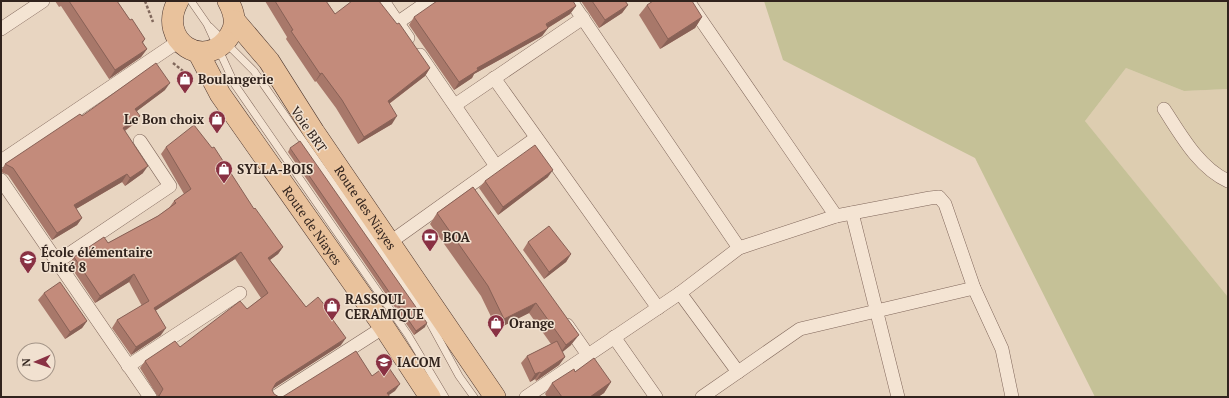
<svg xmlns="http://www.w3.org/2000/svg" width="1229" height="398" viewBox="0 0 1229 398" font-family="'PT Serif',serif">
  <rect width="100%" height="100%" fill="#e8d5c1"/>
  <polygon fill="#ddcdb0" points="1126,68 1184,91 1228,89 1228,297 1085,121"/>
  <polygon fill="#c5c197" points="764,1 1228,1 1228,89 1184,91 1126,68 1085,121 1228,297 1228,397 1095,397 975,158 783,60"/>
  <g fill="none" stroke-linecap="round" stroke-linejoin="round">
    <g stroke="#80675b" stroke-width="8">
      <g id="lane">
        <polyline points="191,1 207,24 235,85 408,335 445,397"/>
        <polyline points="210,27 254,71 429,321 459,376 474,397"/>
      </g>
    </g>
    <g stroke="#80675b" stroke-width="14">
      <g id="street">
        <polyline points="383,1 408,38"/>
        <polyline points="571,1 739,248"/>
        <polyline points="688,1 836,216 930,198 939,197 945,204 974,288 1002,349 1012,397"/>
        <polyline points="397,23 429,1"/>
        <polyline points="1,29 43,1"/>
        <polyline points="420,55 496,166"/>
        <polyline points="494,78 658,308"/>
        <polyline points="455,105 583,18"/>
        <path d="M1164,109C1181,135 1199,168 1228,181"/>
        <polyline points="1,161 179,41"/>
        <polyline points="1,180 150,397"/>
        <polyline points="852,213 898,397"/>
        <polyline points="389,243 536,138"/>
        <polyline points="57,262 170,186 140,141"/>
        <polyline points="680,293 738,372"/>
        <polyline points="567,325 588,355"/>
        <polyline points="614,337 656,397"/>
        <polyline points="128,366 240,293"/>
        <polyline points="275,397 384,327"/>
        <polyline points="526,397 680,293 739,248 836,216"/>
        <polyline points="702,397 800,329 974,288"/>
      </g>
    </g>
    <g stroke="#4e372f" stroke-width="22">
      <g id="primary">
        <path d="M178,1C156,41 206,73 230,35C238,24 234,12 228,1"/>
        <path id="s1" d="M235,21L269,61L314,132L495,397"/>
        <path id="s2" d="M198,52L220,94L384,327L430,397"/>
      </g>
    </g>
    <g stroke="#80675b" stroke-width="2.5" stroke-dasharray="3 2" stroke-linecap="butt">
      <polyline points="145,1 153,22"/>
      <polyline points="173,63 188,75"/>
    </g>
    <use href="#lane" stroke="#f4e4d3" stroke-width="7"/>
    <use href="#street" stroke="#f4e4d3" stroke-width="13"/>
    <use href="#primary" stroke="#e9c29c" stroke-width="21"/>
  </g>
  <g fill="#a8786a">
    <polygon points="55,1 117,1 130,20 145,39 143,43 147,49 141,57 109,79 61,6 59,7"/>
    <polygon points="265,1 326,1 335,14 430,68 425,76 389,104 392,124 358,144 336,108 316,81 315,82 286,39 287,37"/>
    <polygon points="581,1 625,1 628,5 622,13 599,28"/>
    <polygon points="647,5 702,17 695,28 660,49 639,15"/>
    <polygon points="576,6 570,14 548,28 542,36 474,74 472,78 454,90 409,25 414,17"/>
    <polygon points="165,90 137,111 135,123 125,131 143,173 125,186 122,182 76,209 82,218 77,225 52,240 8,175 1,172 1,171 5,164 82,116"/>
    <polygon points="166,147 254,209 283,247 278,254 270,260 306,307 327,308 325,310 341,345 272,389 158,397 140,368 145,361 180,347 247,309 261,298 235,259 156,310 161,335 131,355 112,328 117,320 142,306 129,282 95,303 69,264 74,257 108,243 158,216 169,208 174,201 184,194 161,154"/>
    <polygon points="290,148 425,327 414,335 288,152"/>
    <polygon points="548,177 498,215 479,188 485,181"/>
    <polygon points="473,187 571,345 562,352 565,357 559,365 536,381 535,379 530,382 521,363 527,356 551,344 529,313 497,329 481,296 430,224 437,213"/>
    <polygon points="528,242 571,254 566,262 544,279 523,250"/>
    <polygon points="44,293 87,321 82,328 65,339 38,300"/>
    <polygon points="575,372 611,382 604,393 598,397 547,397 545,394 552,383"/>
  </g>
  <g fill="#886156">
    <polygon points="628,5 622,13 599,28 605,20"/>
    <polygon points="576,6 570,14 541,32 548,28 542,36 474,74 472,78 454,90 459,82 477,68"/>
    <polygon points="702,17 695,28 660,49 668,39"/>
    <polygon points="147,49 141,57 109,79 115,70"/>
    <polygon points="430,68 425,76 382,109 388,101"/>
    <polygon points="322,73 316,81 315,82 320,74"/>
    <polygon points="170,83 165,90 130,116 135,109"/>
    <polygon points="140,116 135,123 118,135 123,128"/>
    <polygon points="397,116 392,124 358,144 364,137"/>
    <polygon points="148,166 143,173 125,186 130,178"/>
    <polygon points="553,170 548,177 498,215 503,207"/>
    <polygon points="127,174 122,182 69,213 74,205"/>
    <polygon points="82,218 77,225 52,240 57,233"/>
    <polygon points="283,247 278,254 263,265 268,258"/>
    <polygon points="241,252 235,259 149,315 154,308"/>
    <polygon points="571,254 566,262 544,279 549,272"/>
    <polygon points="134,274 129,282 95,303 100,296"/>
    <polygon points="536,303 529,313 497,329 504,319"/>
    <polygon points="87,321 82,328 65,339 70,332"/>
    <polygon points="427,323 425,327 414,335 416,331"/>
    <polygon points="166,328 161,335 131,355 136,347"/>
    <polygon points="579,335 571,345 559,355 566,345"/>
    <polygon points="346,338 341,345 271,390 276,383"/>
    <polygon points="565,357 559,365 536,381 541,373"/>
    <polygon points="540,372 535,379 530,382 535,374"/>
    <polygon points="611,382 604,393 598,397 590,397"/>
    <polygon points="400,384 395,391 386,397 387,393"/>
  </g>
  <g fill="#c38b7b" stroke="#886156">
    <polygon points="69,1 117,1 130,20 132,19 145,39 142,42 147,49 115,70"/>
    <polygon points="275,1 326,1 335,14 352,1 379,1 397,24 399,23 430,68 388,101 397,116 364,137 342,100 322,73 320,74 291,31 293,30"/>
    <polygon points="437,1 573,1 576,6 546,24 548,28 547,29 477,68 478,70 459,82 414,17"/>
    <polygon points="592,1 625,1 628,5 605,20"/>
    <polygon points="653,1 692,1 702,17 668,39 647,5"/>
    <polygon points="156,63 170,83 135,109 140,116 123,128 148,166 130,178 127,174 74,205 82,218 57,233 13,168 5,164 80,114 82,116"/>
    <polygon points="194,125 212,148 214,147 254,209 255,208 283,247 268,258 306,307 318,297 327,308 325,309 346,338 276,383 272,390 274,394 279,397 157,397 159,396 163,389 145,361 175,341 180,347 240,301 247,309 268,293 241,252 154,308 166,328 136,347 117,320 149,301 134,274 100,296 74,257 104,237 108,243 158,216 176,203 174,201 191,189 166,147"/>
    <polygon points="300,141 427,323 416,331 290,148"/>
    <polygon points="535,145 553,170 503,207 485,181"/>
    <polygon points="473,187 579,335 566,345 536,303 504,319 488,286 437,213"/>
    <polygon points="549,226 571,254 549,272 528,242"/>
    <polygon points="60,282 87,321 70,332 44,293"/>
    <polygon points="557,341 565,357 541,373 540,372 535,374 527,356"/>
    <polygon points="356,351 372,376 387,365 400,384 387,393 390,397 282,397 284,396"/>
    <polygon points="594,358 611,382 590,397 562,397 552,383 574,369 575,372"/>
  </g>
  <defs>
    <g id="shop-pin" transform="scale(0.9)"><path d="M0 17L-7.5 6A9.5 9.5 0 1 1 7.5 6Z" fill="#893143" stroke="#f1e1d0"/><path d="M-5-2.5h2.3a2.7 3.5 0 0 1 5.4 0H5L5.5 6h-11ZM-1.5-2.5h3a1.5 2.3 0 0 0-3 0Z" fill="#fff"/></g>
    <g id="bank-pin" transform="scale(0.9)"><path d="M0 17L-7.5 6A9.5 9.5 0 1 1 7.5 6Z" fill="#893143" stroke="#f1e1d0"/><path d="M-6-4H6V4H-6ZM0-2.3a2.3 2.3 0 1 0 0 4.6a2.3 2.3 0 1 0 0-4.6Z" fill="#fff"/></g>
    <g id="school-pin" transform="scale(0.9)"><path d="M0 17L-7.5 6A9.5 9.5 0 1 1 7.5 6Z" fill="#893143" stroke="#f1e1d0"/><path d="M0-5L7-2L0 1L-7-2ZM-4 1L0 2.5L4 1V4Q0 6-4 4Z" fill="#fff"/></g>
    <g id="university-pin" transform="scale(0.9)"><path d="M0 17L-7.5 6A9.5 9.5 0 1 1 7.5 6Z" fill="#893143" stroke="#f1e1d0"/><path d="M0-5L7-2L0 1L-7-2ZM-4 1L0 2.5L4 1V4Q0 6-4 4Z" fill="#fff"/></g>
  </defs>
  <g fill-rule="evenodd">
    <use href="#shop-pin" x="185" y="79"/>
    <use href="#shop-pin" x="217" y="119"/>
    <use href="#shop-pin" x="224" y="169"/>
    <use href="#bank-pin" x="430" y="237"/>
    <use href="#school-pin" x="28" y="259"/>
    <use href="#shop-pin" x="332" y="306"/>
    <use href="#shop-pin" x="496" y="323"/>
    <use href="#university-pin" x="384" y="362"/>
  </g>
  <g text-anchor="middle" stroke-width="3" stroke-linejoin="round" paint-order="stroke">
    <g font-size="13" font-weight="bold" fill="#31231d" stroke="#f1e1d0" text-anchor="start">
      <text x="198" y="84">Boulangerie</text>
      <text x="204" y="124" text-anchor="end">Le Bon choix</text>
      <text x="237" y="174">SYLLA-BOIS</text>
      <text x="443" y="242">BOA</text>
      <text x="41" y="257">École élémentaire<tspan x="41" dy="15">Unité 8</tspan></text>
      <text x="345" y="304">RASSOUL<tspan x="345" dy="15">CERAMIQUE</tspan></text>
      <text x="509" y="328">Orange</text>
      <text x="397" y="367">IACOM</text>
    </g>
    <g font-size="13" fill="#31231d" stroke="#f1e1d0">
      <text transform="translate(309 129) rotate(55)" y="5">Voie BRT</text>
      <text dy="5" stroke="none"><textPath href="#s1" startOffset="228">Route des Niayes</textPath></text>
      <text dy="5" stroke="none"><textPath href="#s2" startOffset="208">Route de Niayes</textPath></text>
    </g>
  </g>
  <rect width="1229" height="398" fill="none" stroke="#31231d" stroke-width="4"/>
  <g transform="translate(36 362) rotate(268)"><circle r="19" fill="#f1e1d0" stroke="#a49588"/>
  <path d="M0-3L7 15L0 10L-7 15Z" fill="#893143"/>
  <text y="-6" font-size="11" font-weight="bold" text-anchor="middle" fill="#31231d">N</text>
  </g>
</svg>
